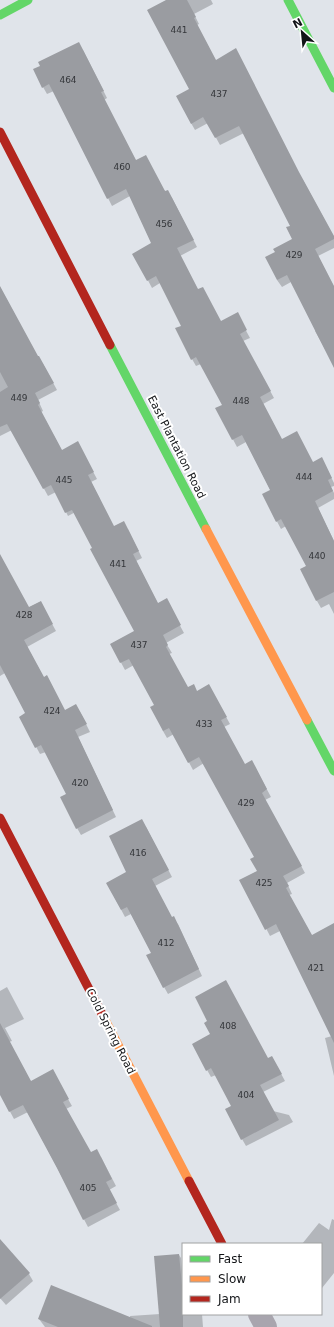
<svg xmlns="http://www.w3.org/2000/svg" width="334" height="1327" viewBox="0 0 334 1327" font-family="'DejaVu Sans',sans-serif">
  <rect width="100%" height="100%" fill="#e0e4ea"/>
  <g fill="#0003">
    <polygon points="168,0 211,0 213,4 194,14 199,24 197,25 216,61 303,180 334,237 334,248 318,256 334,287 334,365 315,331 316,330 291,282 282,287 277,280 294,240 291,226 244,133 220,145 208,123 195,130 191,123 190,89"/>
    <polygon points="83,50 107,98 104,100 136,161 172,198 197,247 180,256 198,290 221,322 237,314 250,338 243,341 274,398 263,404 282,440 313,463 325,465 334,483 334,486 331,487 334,493 334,499 318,508 334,541 334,614 329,604 321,608 317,601 301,570 307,566 286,526 281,529 263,495 271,491 246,442 237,447 217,409 223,405 201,364 196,366 192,359 182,326 160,283 152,288 134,254 152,244 130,196 112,206 54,91 47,94 43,87"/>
    <polygon points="0,287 38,358 43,364 57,390 38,400 43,411 41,412 62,451 81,449 97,479 91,482 100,499 68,516 56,492 48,496 12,430 0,436"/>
    <polygon points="128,529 142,558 136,561 158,604 166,600 184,633 166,643 172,653 169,654 187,688 197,692 213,693 230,724 224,727 245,766 256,769 271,797 265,800 305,873 287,883 292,894 289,895 312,936 334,925 334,1076 325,1038 332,1036 280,931 270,936 241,880 258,871 256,857 204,763 193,770 174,734 167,738 163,731 155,705 134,665 125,670 111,644 136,631"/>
    <polygon points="0,587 28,608 40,602 56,631 27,647 44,678 65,711 80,712 90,732 78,737 116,817 81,835 77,828 67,794 46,752 40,754 20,717 27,714 5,673 0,676"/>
    <polygon points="146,827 172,877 155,886 172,919 178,924 202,976 168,994 164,987 152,953 131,914 125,917 107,883 128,873"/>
    <polygon points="7,987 24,1019 5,1028 12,1041 9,1042 31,1082 52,1071 72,1106 66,1109 90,1153 101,1157 116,1186 109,1190 120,1210 88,1227 28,1112 14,1119 0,1093 0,991"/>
    <polygon points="193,1045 268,1059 272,1057 285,1081 263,1092 273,1111 289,1115 293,1122 246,1146 242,1139 232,1106 216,1075 211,1077"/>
    <polygon points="332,1219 334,1220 334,1273 322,1288 321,1244 302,1244 319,1223 329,1230"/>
    <polygon points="0,1240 29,1274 33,1281 6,1305 0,1298"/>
    <polygon points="179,1255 181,1258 183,1283 183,1314 202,1314 203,1327 131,1327 130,1316 160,1314"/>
    <polygon points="39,1319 108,1327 45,1327"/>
  </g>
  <g fill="#9a9ca1">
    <polygon points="166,0 187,0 196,17 194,18 216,60 236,48 299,172 334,236 334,239 315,249 334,286 334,368 287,275 277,280 265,257 275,252 273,249 292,239 286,227 290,226 239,126 215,138 203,117 191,124 176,96 189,89 147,10"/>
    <polygon points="79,42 104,91 101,92 136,160 146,155 165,191 168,190 194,240 177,248 198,289 203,287 221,321 238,312 247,330 240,334 271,391 260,397 282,439 297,431 313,462 322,457 332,478 328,480 333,491 315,501 334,541 334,592 316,601 300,569 306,566 281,519 276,522 262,494 270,490 242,435 232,440 215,408 222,405 196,357 191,360 175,328 181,326 156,276 147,281 132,254 151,243 126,189 107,199 49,84 42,88 33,69 40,66 38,62"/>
    <polygon points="0,286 38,356 39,356 54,383 35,393 40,403 38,405 62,450 78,441 94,472 88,475 114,526 124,521 139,551 133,554 158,603 167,598 181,625 163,635 168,645 166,647 188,687 194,684 197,691 209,684 227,717 221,720 245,764 252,760 267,789 262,793 302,866 283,876 289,886 286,888 312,935 334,923 334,1043 276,924 265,930 239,880 257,871 250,859 254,857 199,757 188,763 169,728 163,731 150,707 154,705 129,659 120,663 110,644 134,631 90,549 92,548 72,510 65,513 51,485 43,489 7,424 0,427 0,392 8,387 0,372"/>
    <polygon points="0,554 29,607 41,601 53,624 24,640 44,677 47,675 65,710 76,704 87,724 75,730 113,810 76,829 60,797 66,794 41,745 35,748 19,717 25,713 0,665"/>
    <polygon points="142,819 169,870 152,879 172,917 174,916 199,969 163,988 146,955 151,953 127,907 121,910 106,883 126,872 109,836"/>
    <polygon points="226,980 268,1058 272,1056 282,1074 260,1085 279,1120 241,1140 225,1109 231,1106 211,1068 206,1071 192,1044 210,1034 204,1023 207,1021 195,997"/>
    <polygon points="0,1023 31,1081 53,1069 69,1099 63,1102 91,1152 97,1149 112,1179 106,1182 117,1203 83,1220 57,1168 23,1105 9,1112 0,1095"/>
    <polygon points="0,1239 30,1273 0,1299"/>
    <polygon points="179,1254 183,1296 183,1327 160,1327 154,1256"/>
    <polygon points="51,1285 152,1326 152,1327 58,1327 38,1319"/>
  </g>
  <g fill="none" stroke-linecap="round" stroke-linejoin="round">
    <polyline stroke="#a8a5ae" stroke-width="22" points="259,1314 266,1327"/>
    <g stroke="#63d668" stroke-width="9">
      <polyline points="288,0 334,88"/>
      <polyline points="0,15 28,0"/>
      <polyline points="110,345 206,529"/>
      <polyline points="307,720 334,771"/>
    </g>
    <g stroke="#ff974d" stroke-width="9">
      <polyline points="206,529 307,720"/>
      <polyline points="102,1014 189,1181"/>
    </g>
    <g stroke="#b3261e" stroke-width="9">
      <polyline points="0,132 110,345"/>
      <polyline points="0,818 102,1014"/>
      <polyline points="189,1181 222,1244"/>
    </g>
  </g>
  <g text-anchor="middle" stroke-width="4" stroke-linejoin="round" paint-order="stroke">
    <g font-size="9" fill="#34363a">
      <text x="179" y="33">441</text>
      <text x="68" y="83">464</text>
      <text x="219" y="97">437</text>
      <text x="122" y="170">460</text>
      <text x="164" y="227">456</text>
      <text x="294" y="258">429</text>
      <text x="19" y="401">449</text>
      <text x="241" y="404">448</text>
      <text x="304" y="480">444</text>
      <text x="64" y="483">445</text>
      <text x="317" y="559">440</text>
      <text x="118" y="567">441</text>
      <text x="24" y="618">428</text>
      <text x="139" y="648">437</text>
      <text x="52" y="714">424</text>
      <text x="204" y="727">433</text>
      <text x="80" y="786">420</text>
      <text x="246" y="806">429</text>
      <text x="138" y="856">416</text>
      <text x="264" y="886">425</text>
      <text x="166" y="946">412</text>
      <text x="316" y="971">421</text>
      <text x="228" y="1029">408</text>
      <text x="246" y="1098">404</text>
      <text x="88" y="1191">405</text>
    </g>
    <g font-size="11" fill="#121417" stroke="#fff">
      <text transform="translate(177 447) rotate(63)" y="4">East Plantation Road</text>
      <text transform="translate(111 1031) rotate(63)" y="4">Cold Spring Road</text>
    </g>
  </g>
  <rect x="182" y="1243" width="140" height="72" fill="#ffffff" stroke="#a0a1a2"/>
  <rect x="190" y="1256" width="20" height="6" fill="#63d668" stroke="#a0a1a2"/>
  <text x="218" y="1263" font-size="12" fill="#121417">Fast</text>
  <rect x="190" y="1276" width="20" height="6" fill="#ff974d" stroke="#a0a1a2"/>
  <text x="218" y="1283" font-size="12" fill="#121417">Slow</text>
  <rect x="190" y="1296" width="20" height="6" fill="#b3261e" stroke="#a0a1a2"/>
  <text x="218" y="1303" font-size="12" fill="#121417">Jam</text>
  <g transform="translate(302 32) rotate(333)" stroke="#ffffff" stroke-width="3" paint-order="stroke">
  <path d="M0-3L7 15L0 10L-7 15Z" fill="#121417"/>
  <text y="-6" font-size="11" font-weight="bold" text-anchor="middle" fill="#121417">N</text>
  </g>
</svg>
